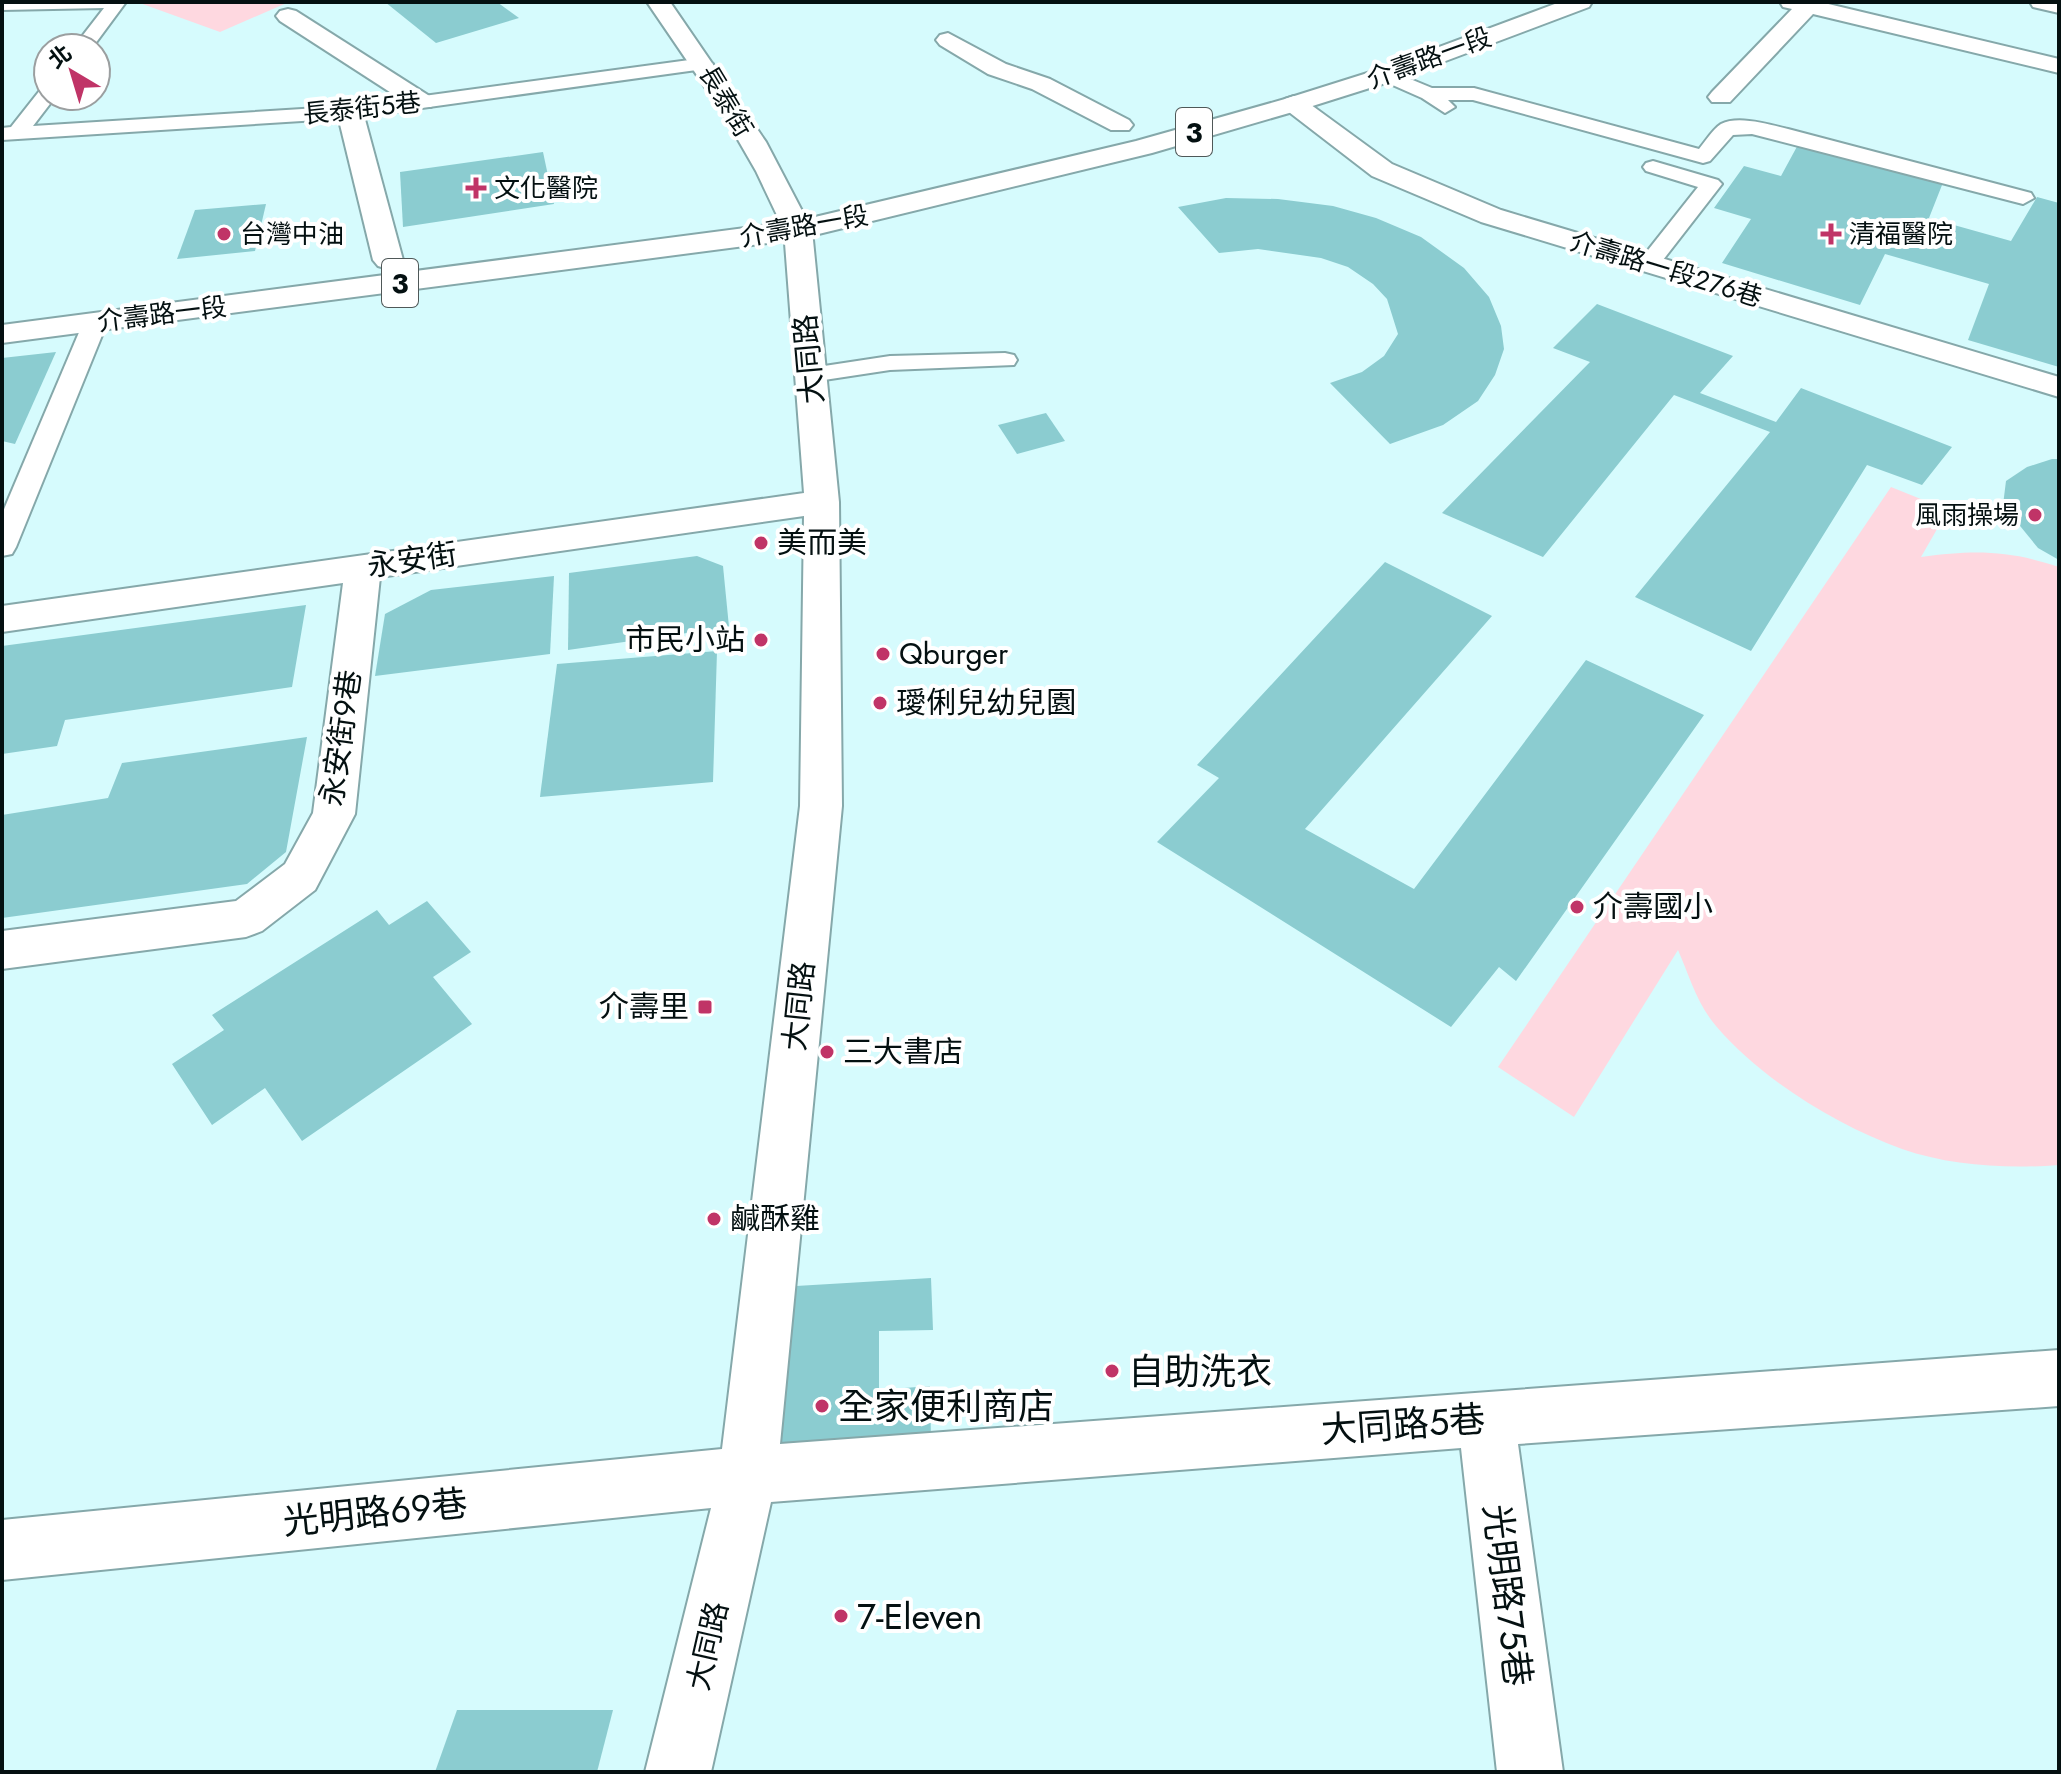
<svg xmlns="http://www.w3.org/2000/svg" width="2061" height="1774" viewBox="0 0 2061 1774" font-family="Jost,'Noto Sans TC',sans-serif">
  <rect width="100%" height="100%" fill="#d6fbfd"/>
  <g fill="#fed8e0">
    <polygon points="137,2 289,2 220,32"/>
    <path d="M1891,487L1948,510L1921,557C1974,550 2008,550 2059,567V1165C2008,1169 1951,1166 1902,1149C1836,1125 1761,1079 1716,1026C1697,1004 1689,975 1678,950L1574,1117L1498,1067Z"/>
  </g>
  <g fill="#8bccd0">
    <polygon points="385,2 497,2 519,18 436,43"/>
    <polygon points="1800,141 1944,180 1929,218 2011,241 2037,197 2059,203 2059,367 1968,340 1989,284 1885,254 1860,305 1722,263 1751,219 1714,208 1744,166 1781,176"/>
    <polygon points="543,152 554,204 403,227 400,172"/>
    <polygon points="1226,198 1278,199 1333,206 1376,218 1421,237 1464,268 1489,297 1501,326 1504,349 1495,375 1478,401 1443,425 1390,444 1330,383 1362,372 1384,356 1398,334 1387,299 1373,284 1348,267 1321,258 1258,249 1219,253 1178,207"/>
    <polygon points="266,204 255,251 177,259 195,210"/>
    <polygon points="1597,304 1733,356 1700,393 1776,422 1801,388 1952,447 1922,485 1867,465 1751,651 1635,597 1770,432 1674,395 1543,557 1442,513 1590,362 1553,348"/>
    <polygon points="56,352 15,444 2,441 2,358"/>
    <polygon points="1046,413 1065,441 1017,454 998,425"/>
    <polygon points="2052,459 2059,459 2059,560 2038,548 2003,505 2006,481 2027,467"/>
    <polygon points="697,556 723,566 729,627 568,650 569,573"/>
    <polygon points="1385,562 1492,616 1305,829 1414,889 1586,660 1704,715 1516,981 1499,967 1451,1027 1157,842 1219,778 1197,765"/>
    <polygon points="554,576 550,654 375,676 385,614 431,590"/>
    <polygon points="306,605 292,687 65,720 57,746 2,754 2,646"/>
    <polygon points="717,651 713,782 540,797 557,664"/>
    <polygon points="307,737 286,852 247,884 2,918 2,815 108,798 122,763"/>
    <polygon points="427,901 471,952 433,977 472,1024 302,1141 265,1088 212,1125 172,1064 224,1030 212,1015 377,910 389,925"/>
    <polygon points="931,1278 933,1330 879,1331 879,1390 930,1386 931,1442 779,1453 796,1286"/>
    <polygon points="457,1710 613,1710 597,1772 435,1772"/>
  </g>
  <g fill="none" stroke-linecap="round" stroke-linejoin="round">
    <g stroke="#85a8aa" stroke-width="4">
      <g id="lane">
        <polygon points="2,2 126,2 92,48 73,48 104,8 2,10"/>
        <polygon points="704,58 713,64 711,68 350,118 2,140 2,128 11,127 41,89 48,87 48,96 56,96 33,126 350,106"/>
        <path d="M1386,69L1432,88H1474L1699,149C1705,142 1713,129 1721,124C1739,115 1770,125 1788,129L2031,193L2034,198L2023,204L1752,134L1733,135L1710,161L1703,163L1473,100H1448L1455,107L1445,113L1422,98L1379,79L1376,75Z"/>
        <polygon points="1653,161 1718,180 1722,184 1656,269 1640,269 1637,264 1698,187 1646,171 1643,167 1646,163"/>
        <polygon points="95,316 103,318 107,323 16,547 12,554 2,556 2,514 83,323 87,318"/>
        <polygon points="1005,353 1014,355 1017,360 1014,365 890,370 811,382 802,380 799,375 802,370 811,368 890,356"/>
      </g>
    </g>
    <g stroke="#85a8aa" stroke-width="4">
      <g id="street">
        <polygon points="647,2 670,2 766,142 812,230 839,502 842,806 780,1444 2059,1350 2059,1406 1518,1444 1563,1772 1497,1772 1461,1448 771,1502 711,1772 645,1772 711,1508 2,1580 2,1520 722,1449 800,806 804,516 380,577 355,814 315,890 262,931 246,937 2,969 2,931 236,901 285,864 313,813 343,583 2,632 2,606 804,493 784,230 756,171 722,112"/>
        <polygon points="1780,2 1820,2 2059,59 2059,73 1813,14 1730,102 1712,102 1708,97 1712,92 1792,9 1783,7"/>
        <polygon points="2030,2 2059,2 2059,13 2033,7"/>
        <polygon points="288,9 296,11 431,97 435,102 431,107 413,107 280,21 276,16 280,11"/>
        <polygon points="948,33 1006,64 1050,79 1129,120 1133,125 1129,130 1111,130 1032,89 988,74 940,45 936,40 940,35"/>
        <polygon points="1294,96 1303,99 1392,164 1501,210 2059,377 2059,397 1481,222 1372,176 1285,109 1281,104 1285,99"/>
        <polygon points="350,104 359,107 363,112 403,260 398,266 388,269 378,266 373,260 337,112 341,107"/>
      </g>
    </g>
    <g stroke="#85a8aa" stroke-width="4">
      <polygon id="primary" points="1560,2 1592,2 1589,7 1395,80 1303,109 1152,153 798,239 2,343 2,325 798,221 1136,141 1285,99 1377,70"/>
    </g>
    <use href="#lane" fill="#fff" fill-rule="evenodd"/>
    <use href="#street" fill="#fff" fill-rule="evenodd"/>
    <use href="#primary" fill="#fff" fill-rule="evenodd"/>
  </g>
  <g fill="#c03467" stroke="#fff" stroke-width="3">
    <path d="M472 176h8v8h8v8h-8v8h-8v-8h-8v-8h8z"/>
    <circle cx="224" cy="234" r="8"/>
    <path d="M1827 222h8v8h8v8h-8v8h-8v-8h-8v-8h8z"/>
    <circle cx="2035" cy="515" r="8"/>
    <circle cx="761" cy="543" r="8"/>
    <circle cx="761" cy="640" r="8"/>
    <circle cx="883" cy="654" r="8"/>
    <circle cx="880" cy="703" r="8"/>
    <circle cx="1577" cy="907" r="8"/>
    <rect x="697" y="999" width="16" height="16" rx="4"/>
    <circle cx="827" cy="1052" r="8"/>
    <circle cx="714" cy="1219" r="8"/>
    <circle cx="1112" cy="1371" r="8"/>
    <circle cx="822" cy="1406" r="8"/>
    <circle cx="841" cy="1616" r="8"/>
  </g>
  <g text-anchor="middle" stroke-width="8" stroke-linejoin="round" paint-order="stroke">
    <g font-size="26" fill="#041011" stroke="#fff">
      <text transform="translate(1429 58) rotate(-20)" y="9">介壽路一段</text>
      <text transform="translate(726 101) rotate(59)" y="9">長泰街</text>
      <text transform="translate(362 108) rotate(-6)" y="9">長泰街5巷</text>
      <text transform="translate(804 226) rotate(-10)" y="9">介壽路一段</text>
      <text transform="translate(1666 269) rotate(17)" y="9">介壽路一段276巷</text>
      <text transform="translate(162 314) rotate(-7)" y="9">介壽路一段</text>
    </g>
    <g font-size="26" fill="#041011" stroke="#fff" text-anchor="start">
      <text x="494" y="197">文化醫院</text>
      <text x="240" y="243">台灣中油</text>
      <text x="1849" y="243">清福醫院</text>
      <text x="2019" y="524" text-anchor="end">風雨操場</text>
    </g>
    <g fill="#fff" stroke="#4f5858" stroke-width="2">
      <rect x="1176" y="108" width="36" height="48" rx="6"/>
      <rect x="382" y="259" width="36" height="48" rx="6"/>
    </g>
    <g font-size="28" font-weight="bold" fill="#041011">
      <text x="1194" y="142">3</text>
      <text x="400" y="293">3</text>
    </g>
    <g font-size="30" fill="#041011" stroke="#fff">
      <text transform="translate(809 359) rotate(-95)" y="10">大同路</text>
      <text transform="translate(412 560) rotate(-8)" y="10">永安街</text>
      <text transform="translate(341 738) rotate(-82)" y="10">永安街9巷</text>
      <text transform="translate(799 1006) rotate(-84)" y="10">大同路</text>
      <text transform="translate(708 1646) rotate(-77)" y="10">大同路</text>
    </g>
    <g font-size="30" fill="#041011" stroke="#fff" text-anchor="start">
      <text x="777" y="553">美而美</text>
      <text x="745" y="650" text-anchor="end">市民小站</text>
      <text x="899" y="664">Qburger</text>
      <text x="896" y="713">璦俐兒幼兒園</text>
      <text x="1593" y="917">介壽國小</text>
      <text x="689" y="1017" text-anchor="end">介壽里</text>
      <text x="843" y="1062">三大書店</text>
      <text x="730" y="1229">鹹酥雞</text>
    </g>
    <g font-size="36" fill="#041011" stroke="#fff" text-anchor="start">
      <text x="1128" y="1384">自助洗衣</text>
      <text x="838" y="1419">全家便利商店</text>
      <text x="857" y="1629">7-Eleven</text>
    </g>
    <g font-size="36" fill="#041011" stroke="#fff">
      <text transform="translate(1403 1424) rotate(-4)" y="13">大同路5巷</text>
      <text transform="translate(375 1512) rotate(-6)" y="13">光明路69巷</text>
      <text transform="translate(1508 1595) rotate(83)" y="13">光明路75巷</text>
    </g>
  </g>
  <rect width="2061" height="1774" fill="none" stroke="#041011" stroke-width="8"/>
  <g transform="translate(72 72) rotate(322)"><circle r="38" fill="#ffffff" stroke="#9b9fa0" stroke-width="2"/>
  <path d="M0-6L14 30L0 20L-14 30Z" fill="#c03467"/>
  <text y="-12" font-size="22" font-weight="bold" text-anchor="middle" fill="#041011">北</text>
  </g>
</svg>
